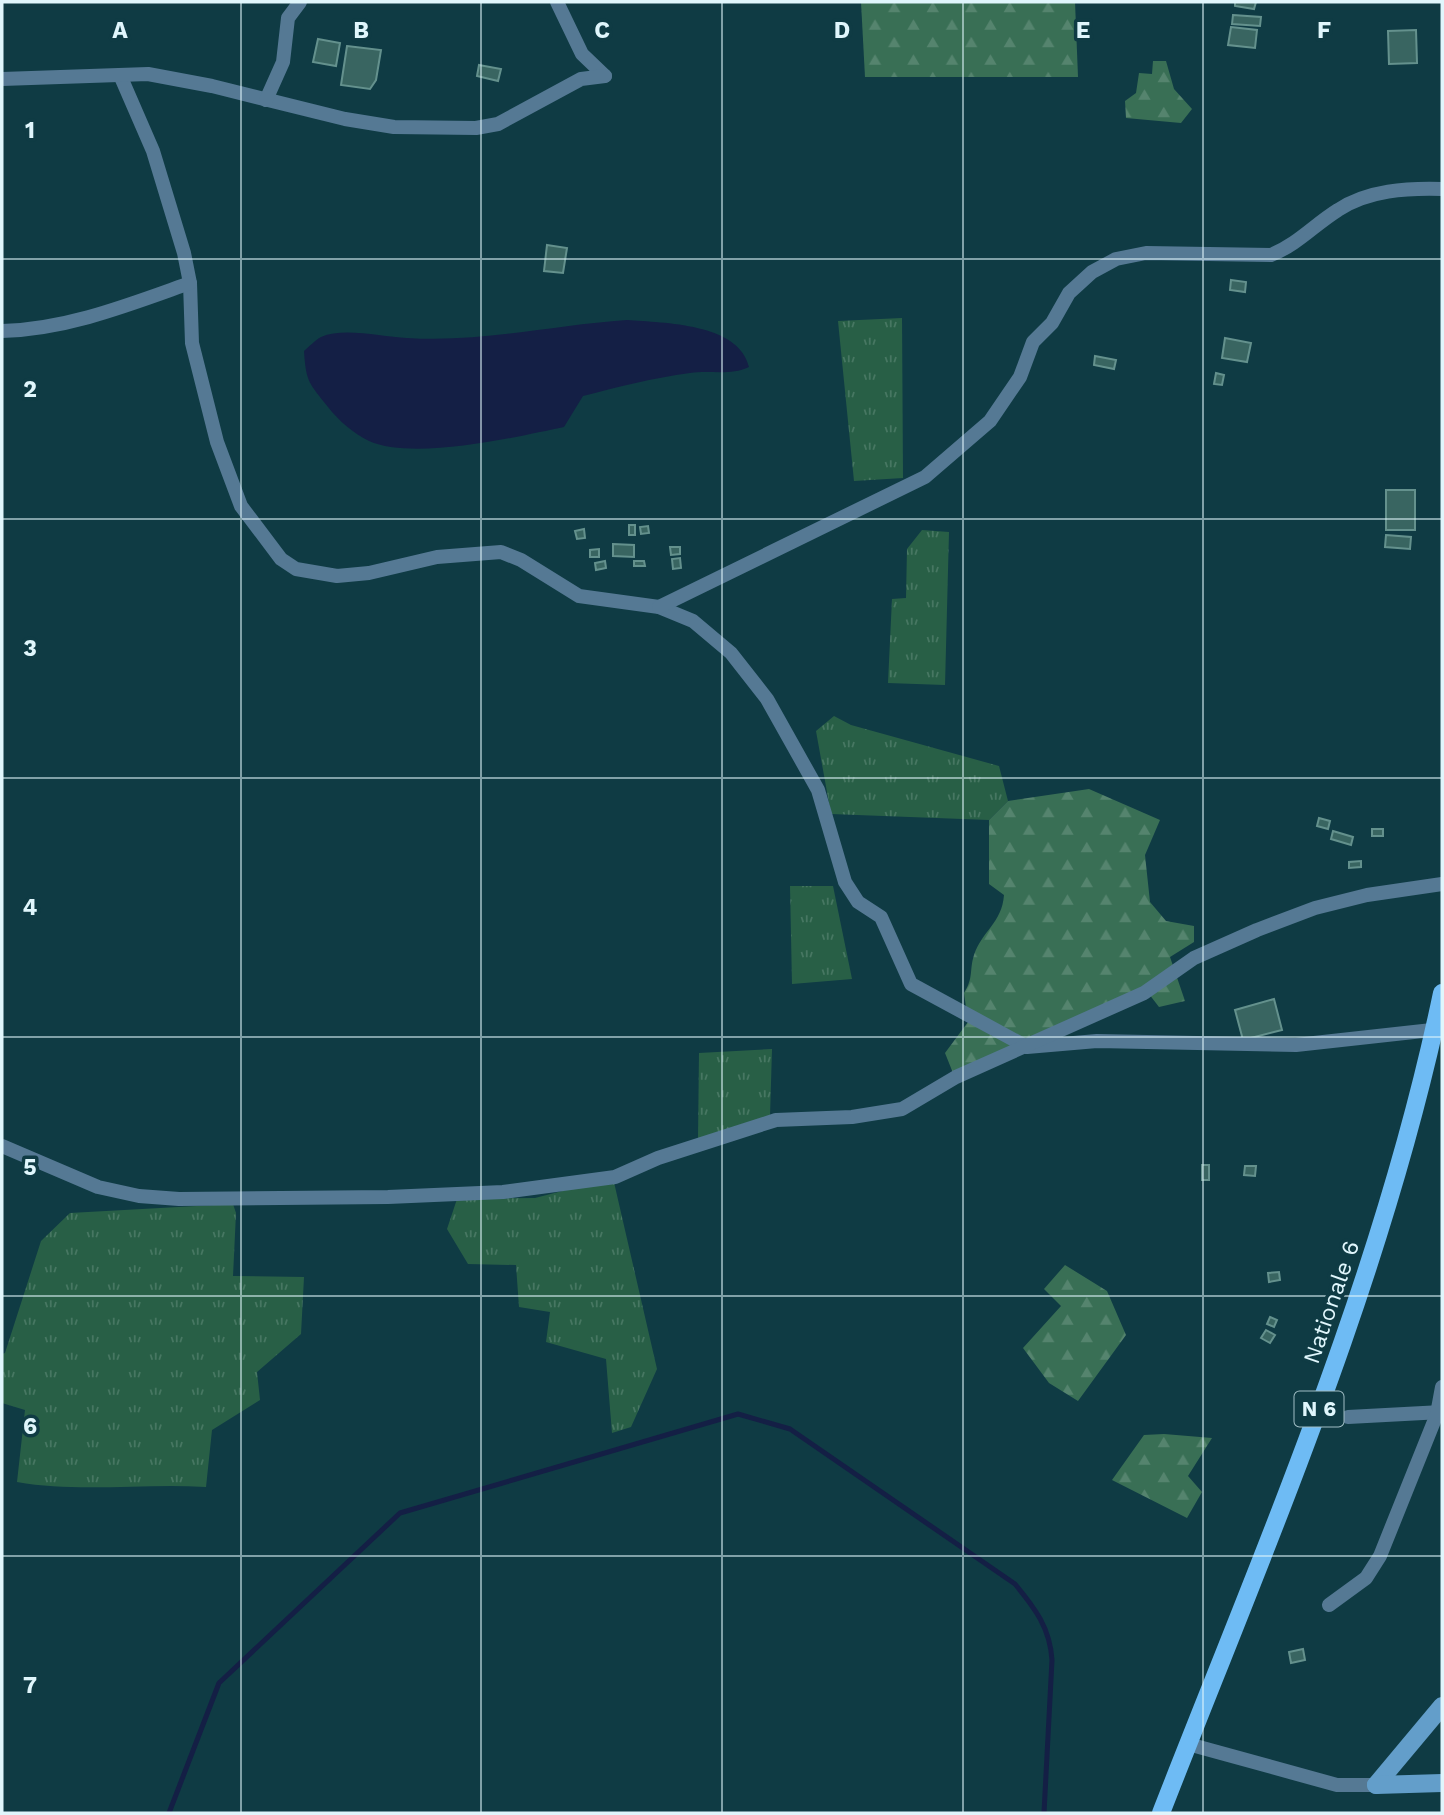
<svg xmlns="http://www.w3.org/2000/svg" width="1444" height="1815" viewBox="0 0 1444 1815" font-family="'Work Sans',sans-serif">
  <defs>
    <pattern id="grass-tufts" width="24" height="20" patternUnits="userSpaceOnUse" patternTransform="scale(1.75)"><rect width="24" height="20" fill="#285f46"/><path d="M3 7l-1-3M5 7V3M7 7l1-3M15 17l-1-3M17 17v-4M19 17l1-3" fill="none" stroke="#477762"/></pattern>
    <pattern id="forest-firs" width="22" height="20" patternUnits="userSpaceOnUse" patternTransform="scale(1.75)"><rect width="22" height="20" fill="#396f55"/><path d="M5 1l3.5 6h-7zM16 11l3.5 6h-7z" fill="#55846e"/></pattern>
  </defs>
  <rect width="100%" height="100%" fill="#0f3b44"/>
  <g fill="url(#grass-tufts)">
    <polygon points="902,318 903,478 854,481 838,321"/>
    <polygon points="922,530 949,532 945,685 888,683 892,599 906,598 907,549"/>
    <polygon points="834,716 851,725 999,766 1008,801 989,820 831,814 816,731"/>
    <polygon points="790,886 833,886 852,979 792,984"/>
    <polygon points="772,1049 770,1116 698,1140 699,1053"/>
    <polygon points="613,1178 657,1369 631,1427 612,1433 606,1359 546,1342 550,1312 519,1307 516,1265 468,1264 447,1229 457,1199 535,1198"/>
    <path d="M233,1204L236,1213L233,1276L304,1277L301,1334L257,1372L260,1400L212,1430L206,1487C143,1483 80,1493 17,1482L25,1410L2,1403V1354L5,1353L41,1241L70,1213Z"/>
  </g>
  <g fill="url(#forest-firs)">
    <polygon points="861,2 1075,2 1078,77 865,77"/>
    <polygon points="1153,61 1166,61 1174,89 1192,109 1181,123 1126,118 1125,101 1136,93 1139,73 1152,74"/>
    <path d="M1089,789L1160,820L1145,855L1150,902L1166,921L1194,926V942L1170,957L1185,1001L1159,1007L1149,994L953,1073L945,1053L968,1022L964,993C974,977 969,971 974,955C982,931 1002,923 1004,895L989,884V820L1008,801Z"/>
    <polygon points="1065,1265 1107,1291 1126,1335 1078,1401 1049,1383 1023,1348 1061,1306 1044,1289"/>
    <polygon points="1164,1434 1212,1438 1188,1476 1202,1492 1187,1518 1112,1480 1144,1435"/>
  </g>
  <path fill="#141f45" d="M627,320C664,323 739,323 749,367C730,376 711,370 690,373C653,378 618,387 583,396L564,427C516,437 414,461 369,441C354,434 338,420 328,407C309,383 306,382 304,351C309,347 315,340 321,337C344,327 382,337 407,338C482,343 552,325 627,320Z"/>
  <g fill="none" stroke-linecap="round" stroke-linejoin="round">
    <path stroke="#141f45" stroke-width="5" d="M169,1813L219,1683L400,1513L738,1414L790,1429L1015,1584C1035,1608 1050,1628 1052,1660L1044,1813"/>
  </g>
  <g fill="#396561" stroke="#64918d" stroke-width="2">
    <polygon points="1235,2 1256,2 1254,9 1235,6"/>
    <polygon points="1233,15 1261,17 1260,26 1232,24"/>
    <polygon points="1231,27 1257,30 1255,48 1228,45"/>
    <polygon points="1416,30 1417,63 1389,64 1388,31"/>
    <polygon points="318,39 340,43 336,66 313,62"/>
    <polygon points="347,46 381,50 376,80 370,89 341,85"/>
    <polygon points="479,65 501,69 498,81 477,76"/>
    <polygon points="547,245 567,248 563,273 544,271"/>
    <polygon points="1231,280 1246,282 1245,292 1230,290"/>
    <polygon points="1225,338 1251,343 1247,362 1222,358"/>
    <polygon points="1095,356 1116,360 1114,369 1094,365"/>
    <polygon points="1216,373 1224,375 1222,385 1214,384"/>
    <rect x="1386" y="490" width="29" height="40"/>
    <rect x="629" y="525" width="6" height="10"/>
    <polygon points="648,526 649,533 641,534 640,527"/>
    <polygon points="584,529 585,538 577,539 575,531"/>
    <polygon points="1386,535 1411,537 1410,549 1385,547"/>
    <polygon points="613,544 634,545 634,557 613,556"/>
    <polygon points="670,547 680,547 680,554 671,555"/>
    <polygon points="599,549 599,557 590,557 590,550"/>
    <polygon points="680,558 681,568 673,569 672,559"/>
    <polygon points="605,561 606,568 596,570 595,563"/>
    <polygon points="634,561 644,561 645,566 634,566"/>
    <polygon points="1319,818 1330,821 1328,829 1317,826"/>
    <rect x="1372" y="829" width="11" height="7"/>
    <polygon points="1333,831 1353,837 1351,845 1331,839"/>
    <polygon points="1361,861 1361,867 1349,868 1349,862"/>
    <polygon points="1274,999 1282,1030 1243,1040 1235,1010"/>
    <rect x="1202" y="1165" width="7" height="15"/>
    <polygon points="1245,1166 1256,1166 1255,1176 1244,1175"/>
    <polygon points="1279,1272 1280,1280 1269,1282 1268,1273"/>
    <polygon points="1270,1317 1277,1320 1274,1327 1267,1324"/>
    <polygon points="1266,1330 1275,1335 1270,1343 1261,1338"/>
    <polygon points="1303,1649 1305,1660 1291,1663 1289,1652"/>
  </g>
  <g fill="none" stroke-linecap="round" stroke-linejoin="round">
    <g stroke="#557994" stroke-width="14">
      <polyline points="557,2 582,54 605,76"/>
      <polyline points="120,75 153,151 184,253 190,283 192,343 217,442 241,506 281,559 296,569 337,576 369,573 437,557 501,552 521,560 579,596 659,607 693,621 731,653 767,699 818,790 845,882 858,902 881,917 911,984 1027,1047 1097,1041 1296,1045 1441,1029"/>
      <polyline points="2,79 148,74 212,86 345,119 394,127 476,128 498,124 581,79 605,76"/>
      <polyline points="266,100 283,62 288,18 300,2"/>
      <path d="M2,331C68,329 128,305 190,283"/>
      <path d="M659,607L925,477L990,421L1020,377L1033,342L1052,323L1069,293L1092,272L1116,259L1146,253L1271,255C1298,244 1314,225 1338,210C1368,190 1407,188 1442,189"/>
      <polyline points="2,1146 98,1187 139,1196 179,1199 388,1197 503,1192 615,1177 658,1158 776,1120 852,1117 902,1109 956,1077 1144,993 1194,958 1257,930 1315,908 1367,895 1442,884"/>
      <polyline points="1348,1417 1442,1412"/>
      <polyline points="1329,1605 1366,1578 1380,1556 1437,1414 1442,1387"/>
      <polyline points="1188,1744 1337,1785 1376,1785"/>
    </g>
    <g stroke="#639eca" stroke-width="18">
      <polyline points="1376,1785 1442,1706"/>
      <polyline points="1376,1785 1442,1783"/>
    </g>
    <path stroke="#6ebbf4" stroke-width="18" d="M1161,1813C1266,1544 1383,1277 1442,993"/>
  </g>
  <path fill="none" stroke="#e0f6fc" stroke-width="2" stroke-opacity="0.55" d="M241,2V1813M481,2V1813M722,2V1813M963,2V1813M1203,2V1813M2,259H1442M2,519H1442M2,778H1442M2,1037H1442M2,1296H1442M2,1556H1442"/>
  <g text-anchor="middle" stroke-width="7" stroke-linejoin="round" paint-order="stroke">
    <rect fill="#0f3b44" stroke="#a1bec5" stroke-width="2" x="1294.5" y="1391.5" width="49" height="35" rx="5"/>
    <g font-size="21" font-weight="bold" fill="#e0f6fc">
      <text x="1319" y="1416">N 6</text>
    </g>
    <g font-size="23" fill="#e0f6fc" stroke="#0f3b44">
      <text transform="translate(1331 1302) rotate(-71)" y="8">Nationale 6</text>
    </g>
  </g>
  <g font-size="23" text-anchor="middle" font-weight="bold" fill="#e0f6fc" stroke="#0f3b44" stroke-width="7" stroke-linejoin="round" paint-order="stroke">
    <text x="120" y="38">A</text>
    <text x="361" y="38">B</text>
    <text x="602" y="38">C</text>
    <text x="842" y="38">D</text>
    <text x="1083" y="38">E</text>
    <text x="1324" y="38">F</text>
    <text x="30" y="138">1</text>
    <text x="30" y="397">2</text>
    <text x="30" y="656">3</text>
    <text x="30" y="915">4</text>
    <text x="30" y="1175">5</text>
    <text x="30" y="1434">6</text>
    <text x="30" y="1693">7</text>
  </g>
  <rect width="1444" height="1815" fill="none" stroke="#e0f6fc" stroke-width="7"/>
</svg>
